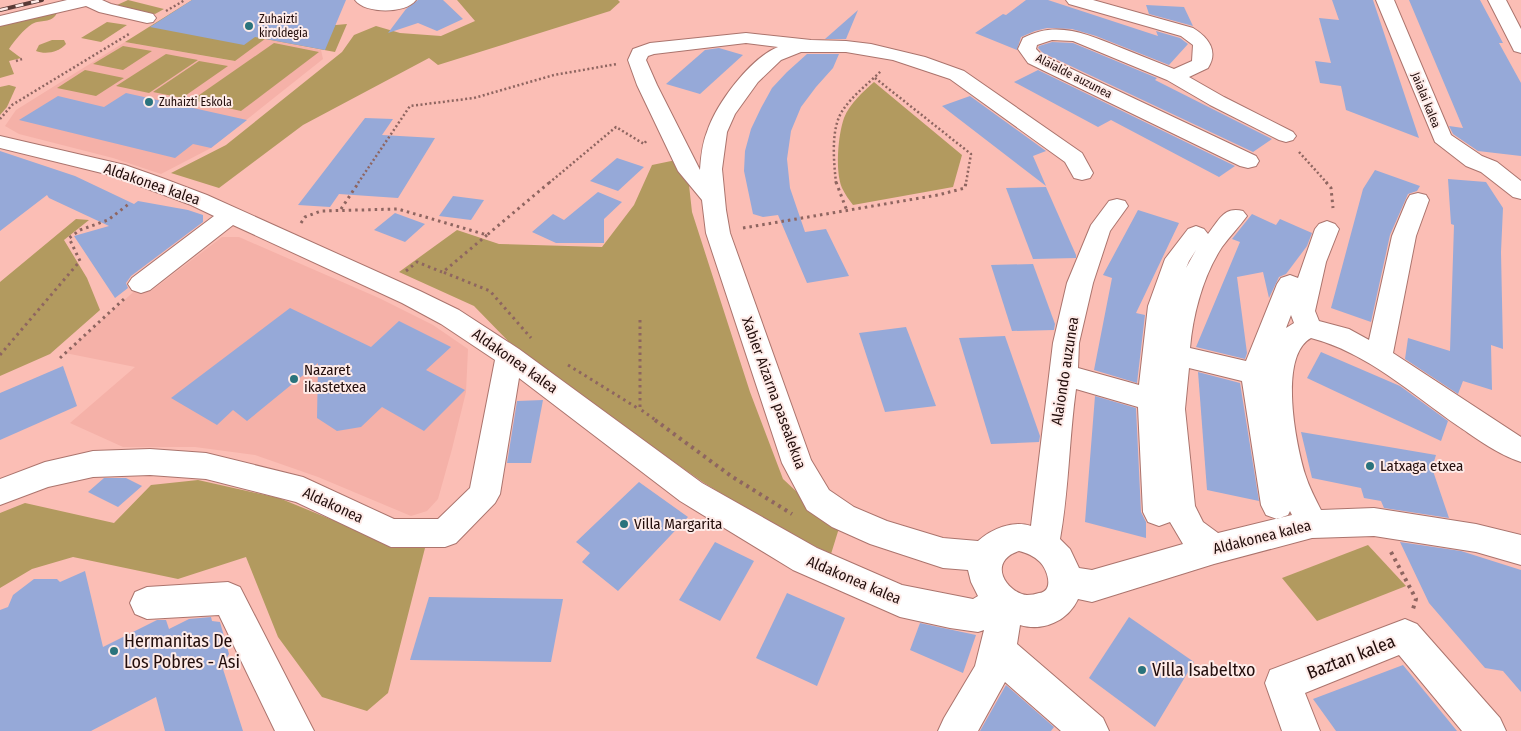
<svg xmlns="http://www.w3.org/2000/svg" width="1521" height="731" viewBox="0 0 1521 731" font-family="'Fira Sans Condensed',sans-serif">
  <rect width="100%" height="100%" fill="#fbbeb5"/>
  <g fill="#f5b1a8">
    <polygon points="265,39 321,50 323,59 211,148 161,174 113,158 19,134 5,126 16,110 125,42 234,61"/>
    <polygon points="222,237 239,237 379,298 433,325 468,349 466,392 452,449 438,499 427,511 411,516 318,477 255,455 195,447 123,447 70,423 135,367 65,353 139,287 151,291"/>
  </g>
  <g fill="#b29a5f">
    <polygon points="128,0 164,9 155,14 117,5"/>
    <polygon points="192,0 336,25 347,24 335,52 265,39 235,61 125,42"/>
    <polygon points="457,0 618,0 620,2 610,11 438,65 429,58 303,125 219,188 171,173 226,145 342,52 354,35 376,26 400,33 441,36 475,21"/>
    <path d="M57,13C51,24 41,19 32,24C24,29 14,41 9,49L21,58L9,61L14,74L0,78V26Z"/>
    <polygon points="107,22 127,25 101,42 81,38"/>
    <path d="M52,40H64L66,44C59,52 46,55 36,51L39,45Z"/>
    <polygon points="274,43 319,52 241,111 192,100"/>
    <polygon points="123,46 152,51 123,70 93,64"/>
    <polygon points="166,54 198,60 149,93 116,86"/>
    <polygon points="199,61 228,66 182,98 153,92"/>
    <polygon points="85,70 124,78 96,96 57,88"/>
    <path d="M874,82L962,155L953,187L853,205C849,200 845,194 842,188C835,171 838,135 844,118C850,103 863,92 874,82Z"/>
    <polygon points="9,85 16,87 7,107 0,115 0,87"/>
    <polygon points="676,160 689,185 692,212 719,296 750,392 783,479 812,506 840,525 831,554 785,532 704,483 583,398 510,343 474,306 399,272 457,230 499,244 602,247 634,205 652,165"/>
    <polygon points="76,219 89,220 64,240 87,278 100,310 50,354 0,376 0,282"/>
    <polygon points="198,480 279,498 384,541 425,548 388,693 367,711 322,697 278,637 246,557 178,579 73,557 32,569 0,588 0,513 25,503 114,523 151,485"/>
    <polygon points="1368,545 1406,586 1317,621 1282,578"/>
  </g>
  <g fill="#96a9d8">
    <polygon points="192,0 346,0 325,50 255,37 244,45 150,27"/>
    <polygon points="418,0 443,0 463,19 437,31 418,23 388,33 406,9"/>
    <polygon points="1026,0 1048,0 1158,36 1156,31 1180,38 1188,44 1169,65 1096,36 1072,29 1047,28 1035,31 1021,37 1017,50 975,33 1003,14 1006,15"/>
    <polygon points="1332,0 1373,0 1419,138 1346,110 1341,86 1320,83 1315,61 1331,63 1319,18 1339,20"/>
    <polygon points="1409,0 1480,0 1503,43 1499,43 1521,83 1521,156 1478,151 1453,134 1449,126 1463,128"/>
    <polygon points="1146,5 1184,7 1193,26 1149,14"/>
    <polygon points="858,10 846,39 825,39"/>
    <polygon points="1052,42 1073,43 1157,78 1155,80 1272,139 1253,152 1043,53 1038,48 1039,46"/>
    <polygon points="719,48 743,55 700,94 666,84 705,50"/>
    <polygon points="807,54 839,54 833,68 816,87 801,107 791,131 787,159 790,188 805,232 826,229 849,276 807,283 778,215 763,217 753,214 744,171 745,151 751,129 761,108 772,88 787,72"/>
    <polygon points="1038,70 1235,166 1219,177 1111,120 1098,127 1014,82"/>
    <polygon points="126,93 247,120 211,148 193,144 175,158 19,120 58,96 104,107"/>
    <polygon points="970,96 1046,151 1033,156 1046,186 942,106"/>
    <polygon points="365,118 393,119 382,135 435,138 398,198 339,194 330,207 298,205"/>
    <polygon points="0,151 75,176 134,204 138,201 188,210 203,215 203,222 131,276 126,283 128,288 115,298 74,236 109,226 49,198 47,195 0,231"/>
    <polygon points="617,158 644,167 618,191 590,181"/>
    <polygon points="1375,170 1420,186 1417,191 1408,194 1390,235 1371,322 1331,308 1363,189"/>
    <polygon points="1448,179 1486,182 1503,208 1501,252 1503,349 1491,345 1492,390 1463,381 1458,394 1405,359 1408,338 1450,351 1454,225 1451,224"/>
    <polygon points="1046,187 1076,255 1076,258 1033,259 1006,188"/>
    <polygon points="598,192 622,202 604,219 604,243 556,243 532,232 553,214 564,220"/>
    <polygon points="453,196 484,200 471,220 439,216"/>
    <polygon points="1138,210 1179,223 1136,313 1145,315 1137,383 1094,370 1112,278 1103,275"/>
    <polygon points="395,213 425,224 405,242 374,230"/>
    <polygon points="1252,214 1276,225 1280,219 1312,233 1307,246 1286,274 1279,277 1269,298 1263,272 1237,277 1247,353 1245,359 1196,347 1240,242 1232,239"/>
    <polygon points="1033,264 1055,324 1054,330 1012,331 991,265"/>
    <polygon points="290,308 371,347 399,321 451,347 426,370 465,390 424,431 382,407 361,427 337,431 317,418 318,363 247,421 233,410 217,425 171,398"/>
    <polygon points="906,327 936,406 885,412 859,333"/>
    <polygon points="1005,336 1040,436 1039,442 991,444 959,338"/>
    <polygon points="1321,352 1400,386 1448,421 1441,441 1307,378"/>
    <polygon points="63,366 77,406 0,440 0,393"/>
    <polygon points="1198,372 1240,383 1259,501 1207,490"/>
    <polygon points="1095,396 1136,408 1141,512 1146,522 1146,538 1085,522"/>
    <polygon points="543,400 531,463 507,463 517,401"/>
    <polygon points="1301,432 1436,455 1432,468 1449,518 1384,508 1381,501 1364,498 1361,488 1312,478"/>
    <polygon points="104,478 126,478 142,486 118,507 88,492"/>
    <polygon points="639,482 688,517 618,591 582,562 590,553 576,542"/>
    <polygon points="715,542 754,561 720,621 679,600"/>
    <polygon points="1400,542 1461,551 1521,570 1521,692 1503,671 1485,668 1429,603"/>
    <polygon points="85,571 103,647 157,620 166,620 169,629 189,619 211,617 212,621 220,622 229,654 222,666 243,731 165,731 156,697 91,731 0,731 0,610 8,607 13,595 34,579 57,579 60,582"/>
    <polygon points="787,593 845,618 817,686 756,658"/>
    <polygon points="429,597 563,599 551,662 410,660"/>
    <polygon points="1129,617 1194,662 1155,727 1089,678"/>
    <polygon points="920,623 976,635 963,673 910,650"/>
    <polygon points="1403,665 1457,731 1336,731 1313,699"/>
    <polygon points="1006,685 1054,727 1051,731 980,731"/>
  </g>
  <g fill="none" stroke-linecap="round" stroke-linejoin="round">
    <g stroke="#ab746d" stroke-width="2">
      <g id="minor">
        <polygon points="67,0 102,0 111,4 153,14 156,18 153,22 147,23 99,12 86,6 0,26 0,16"/>
        <path d="M355,0H416C406,14 365,14 355,0Z"/>
        <path d="M1066,0H1093L1193,28C1208,37 1219,51 1208,68L1189,77L1224,97L1293,132L1296,136L1293,140L1286,142L1279,140L1210,105L1167,80L1073,41L1052,40L1037,45L1036,49L1042,55L1256,156L1259,161L1256,166L1248,168L1240,166L1028,63L1018,49L1023,38C1056,20 1087,34 1119,47C1137,54 1156,62 1174,69L1192,61L1193,45L1181,36L1069,4Z"/>
        <polygon points="1376,0 1394,0 1451,135 1482,156 1497,162 1521,181 1521,199 1513,197 1481,172 1466,166 1435,142"/>
        <polygon points="1488,0 1506,0 1521,29 1521,53 1514,51 1512,47"/>
        <path d="M746,33L811,40L846,41L871,44L925,57L964,71L1082,153L1093,173L1090,178L1082,180L1074,178L1065,162L950,79L893,60L846,52H801L781,60L758,82L735,114L727,132L722,169L726,210L730,233L811,460L829,490L854,507L887,521L943,538L978,541C992,529 1012,520 1031,526L1053,343L1067,283L1091,225L1109,201L1117,199L1125,201L1128,206L1110,231L1093,283L1079,343L1078,368L1139,385L1148,306L1165,259L1188,229L1196,226L1204,229L1208,234C1219,220 1224,206 1243,211L1247,216C1239,227 1230,236 1222,247C1203,276 1193,314 1190,348L1246,361L1277,284L1281,278L1290,275L1298,278L1315,229L1319,224L1327,221L1335,224L1339,229L1326,262L1315,311L1319,321L1349,329L1369,340L1392,236L1407,200L1410,195L1418,193L1426,195L1429,200L1416,236L1393,353L1521,437V462C1497,454 1479,440 1458,426C1412,394 1366,352 1311,338C1278,356 1296,445 1305,474C1309,487 1315,498 1321,510L1374,508L1476,524L1521,535V565L1476,552L1374,536L1312,538L1214,564L1092,602L1078,599C1068,621 1043,632 1020,625L1017,644L1103,718L1109,731H1061L1005,682L978,731H938L944,718L975,666L984,630L978,632L950,628L900,617L793,570L680,501L519,378L500,494L495,503L456,543L445,547H391L296,502L206,479L150,475L93,477L48,487L0,505V479L45,462L93,451L150,449L206,453L303,477L394,519H438L470,488L495,360L441,324L402,303L233,225L150,290L141,293L132,290L128,284L132,278L214,216L191,205L110,175L0,148V136L125,165L162,178L207,195L420,291L459,310L519,349L702,483L817,548L902,585L973,599L978,596L971,582L968,570L943,568L870,544L832,527L807,510L782,463L706,233L702,200L678,171L637,85L628,60L633,49L650,43ZM746,43L778,47C750,58 716,104 707,132C702,144 701,157 700,170L657,85L646,60L648,56L654,54ZM1196,250L1186,268L1189,261ZM1291,315L1294,323L1286,328ZM1189,368L1242,381L1261,505L1266,515L1277,519L1288,515L1290,511L1292,515L1218,533L1203,522L1195,506L1185,409ZM1076,389L1138,407L1143,512L1148,522L1159,526L1170,522L1183,544L1092,570L1079,568L1070,549L1060,539C1069,489 1069,439 1076,389ZM1019,551C1027,553 1034,556 1040,562C1047,569 1055,591 1039,593C1036,594 1031,595 1027,595C1007,593 986,562 1019,551Z"/>
        <polygon points="228,582 240,587 314,731 275,731 219,615 147,619 135,614 130,603 135,592 147,587"/>
        <polygon points="1405,619 1417,624 1500,718 1506,731 1462,731 1399,655 1305,693 1320,731 1282,731 1265,683 1270,670"/>
      </g>
    </g>
    <g stroke="#8e6560" stroke-width="2.5" stroke-dasharray="2 2.5" stroke-linecap="butt">
      <polyline points="166,11 185,0"/>
      <polyline points="16,61 22,59"/>
      <polyline points="875,78 971,154 966,183"/>
      <polyline points="0,119 12,105 129,34"/>
      <polyline points="1299,152 1327,183"/>
      <polyline points="358,183 410,106 474,98 554,75 617,64"/>
      <polyline points="549,183 616,127 644,144 647,140"/>
      <path d="M836,183C834,163 830,128 843,110C852,96 869,83 881,71"/>
    </g>
    <g stroke="#8e6560" stroke-width="3" stroke-dasharray="2.5 4" stroke-linecap="butt">
      <polyline points="836,182 847,211"/>
      <polyline points="1326,182 1331,188 1333,208"/>
      <polyline points="341,209 359,182"/>
      <polyline points="301,223 305,217 321,211 398,209 487,235 550,182"/>
      <polyline points="743,228 938,195 965,188 966,182"/>
      <polyline points="487,235 443,272 490,291 531,338"/>
      <polyline points="406,271 417,262 442,272"/>
      <polyline points="640,320 640,409 657,421"/>
      <polyline points="0,355 80,261 69,238 80,230 108,220 130,203"/>
      <polyline points="60,358 124,299"/>
      <polyline points="568,365 639,409"/>
    </g>
    <g stroke="#8e6560" stroke-width="4" stroke-dasharray="3 4.5" stroke-linecap="butt">
      <polyline points="655,420 731,476 792,514"/>
      <polyline points="1391,552 1416,599 1413,609"/>
    </g>
    <use href="#minor" fill="#fff" fill-rule="evenodd"/>
    <g stroke="#593a36" stroke-width="4">
      <polyline id="rail" points="0,10 42,0"/>
    </g>
    <use href="#rail" stroke="#feebe8" stroke-width="2.5" stroke-dasharray="8" stroke-linecap="butt"/>
  </g>
  <g fill="#2a737c" stroke="#feebe8" stroke-width="2">
    <circle cx="249" cy="26" r="5"/>
    <circle cx="149" cy="102" r="5"/>
    <circle cx="294" cy="379" r="5"/>
    <circle cx="1370" cy="466" r="5"/>
    <circle cx="624" cy="524" r="5"/>
    <circle cx="114" cy="651" r="5"/>
    <circle cx="1142" cy="670" r="5"/>
  </g>
  <g text-anchor="middle" stroke-width="4" stroke-linejoin="round" paint-order="stroke">
    <g font-size="12" fill="#230e0c" stroke="#feebe8" text-anchor="start">
      <text x="259" y="23">Zuhaizti<tspan x="259" dy="14">kiroldegia</tspan></text>
      <text x="159" y="106">Zuhaizti Eskola</text>
    </g>
    <g font-size="12" fill="#230e0c" stroke="#feebe8">
      <text transform="translate(1074 76) rotate(27)" y="4">Alaialde auzunea</text>
      <text transform="translate(1426 100) rotate(68)" y="4">Jaialai kalea</text>
    </g>
    <g font-size="15" fill="#230e0c" stroke="#feebe8">
      <text transform="translate(152 184) rotate(19)" y="5">Aldakonea kalea</text>
      <text transform="translate(515 361) rotate(35)" y="5">Aldakonea kalea</text>
      <text transform="translate(1065 371) rotate(-81)" y="5">Alaiondo auzunea</text>
      <text transform="translate(774 393) rotate(70)" y="5">Xabier Aizarna pasealekua</text>
      <text transform="translate(333 505) rotate(25)" y="5">Aldakonea</text>
      <text transform="translate(1262 537) rotate(-14)" y="5">Aldakonea kalea</text>
      <text transform="translate(854 580) rotate(23)" y="5">Aldakonea kalea</text>
    </g>
    <g font-size="15" fill="#230e0c" stroke="#feebe8" text-anchor="start">
      <text x="304" y="375">Nazaret<tspan x="304" dy="17">ikastetxea</tspan></text>
      <text x="1380" y="471">Latxaga etxea</text>
      <text x="634" y="529">Villa Margarita</text>
    </g>
    <g font-size="18" fill="#230e0c" stroke="#feebe8" text-anchor="start">
      <text x="124" y="647">Hermanitas De<tspan x="124" dy="21">Los Pobres - Asi</tspan></text>
      <text x="1152" y="676">Villa Isabeltxo</text>
    </g>
    <g font-size="18" fill="#230e0c" stroke="#feebe8">
      <text transform="translate(1351 657) rotate(-21)" y="6">Baztan kalea</text>
    </g>
  </g>
</svg>
